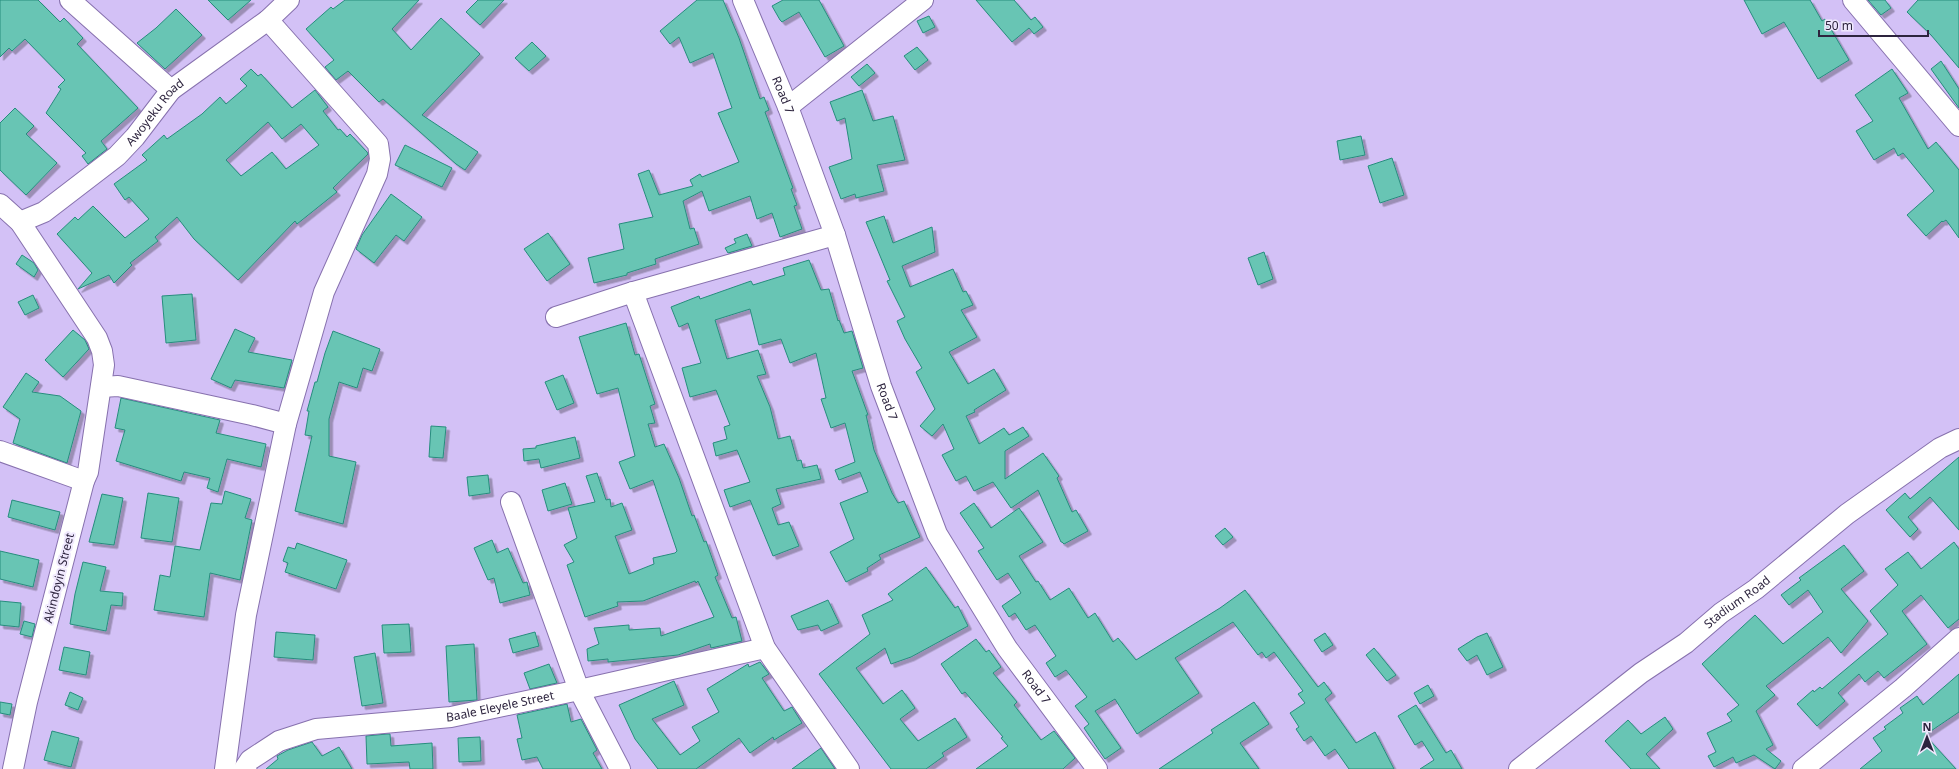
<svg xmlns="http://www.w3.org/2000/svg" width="1959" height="769" viewBox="0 0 1959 769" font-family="'Noto Sans',sans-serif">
  <defs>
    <filter id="shadow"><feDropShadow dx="3.5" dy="3.5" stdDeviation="0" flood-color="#0004"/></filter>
  </defs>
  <rect width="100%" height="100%" fill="#d3c1f6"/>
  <g fill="#67c5b4" stroke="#278d7d" fill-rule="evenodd" filter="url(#shadow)">
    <polygon points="0,0 38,0 60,22 64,18 83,38 77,44 138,108 101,141 107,149 88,164 82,156 86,153 46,113 61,89 58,87 65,80 25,39 12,51 9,48 0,57"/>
    <polygon points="208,0 251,0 228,20"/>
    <polygon points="345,0 419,0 392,29 411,50 441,18 480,54 422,115 478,152 465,170 456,164 383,99 379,102 348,71 336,80 325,67 334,60 306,29 331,7 333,9"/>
    <polygon points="478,0 504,0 480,25 466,12"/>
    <polygon points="697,0 723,0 739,38 760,99 764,97 769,110 765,112 793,188 791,189 797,205 794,206 802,229 780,237 772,213 757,219 750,196 709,211 702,191 683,201 690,229 694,228 699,244 655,259 656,264 627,273 627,275 594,283 588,258 624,249 619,224 653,217 638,174 649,170 659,195 693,186 690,180 700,174 702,177 739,162 718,113 732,108 713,53 690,63 679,37 670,44 660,31"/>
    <polygon points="783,0 819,0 844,46 825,57 799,12 782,22 780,20 772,6"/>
    <polygon points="976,0 1014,0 1031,20 1035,17 1043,27 1034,34 1029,28 1012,42"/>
    <polygon points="1744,0 1810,0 1822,21 1825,19 1849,60 1818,79 1784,22 1762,34"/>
    <polygon points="1868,0 1885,0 1891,8 1881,15"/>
    <polygon points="1918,0 1959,0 1959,68 1931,35 1907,12"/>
    <polygon points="176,9 202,35 165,69 137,43 156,28"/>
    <polygon points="929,16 935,27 923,33 917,21"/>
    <polygon points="532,42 546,56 529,71 515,58"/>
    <polygon points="917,47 928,60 915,70 904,56"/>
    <polygon points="1941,61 1959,89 1959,108 1931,69"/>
    <polygon points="867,64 875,73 859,86 851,77"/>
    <path d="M251,69L258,76L261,74L292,108L315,90L328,107L323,111L338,130L340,129L347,137L350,134L367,152L368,154L333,188L337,192L297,224L295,221L238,280L194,239L177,217L155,237L158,241L130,263L132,265L114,283L109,275L78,289L92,273L57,234L75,217L78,220L93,206L125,238L149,219L129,197L125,200L114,184L147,160L142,155L164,135L167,139L202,114L220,97L226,104L247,86L240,79ZM268,122L282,139L301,124L319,145L286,169L272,152L241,176L226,160Z"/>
    <polygon points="1892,69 1908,93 1899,98 1928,149 1936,142 1959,170 1959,238 1946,220 1943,222 1942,221 1926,236 1907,215 1934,191 1903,153 1898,156 1894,148 1874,160 1856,131 1873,121 1855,95"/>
    <polygon points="862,90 873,121 893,116 905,160 877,165 884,191 856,198 855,194 841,199 829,167 852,159 845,118 837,121 830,102"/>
    <polygon points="15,108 34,126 26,134 57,163 26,195 0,170 0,123"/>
    <polygon points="1361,136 1365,155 1340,160 1337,141"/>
    <polygon points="405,145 452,168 442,187 395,165"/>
    <polygon points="1392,158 1404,195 1380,203 1368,166"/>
    <polygon points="391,194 422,217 404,241 396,235 374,263 356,249 362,235"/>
    <polygon points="884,216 893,243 932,227 935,252 902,266 910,287 953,269 963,292 966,291 973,305 961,310 977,337 949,352 968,384 994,369 1006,390 974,410 975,412 966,416 979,444 1004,428 1009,435 1023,427 1029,436 1005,451 1005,479 1043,453 1059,476 1057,478 1072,512 1076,510 1088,531 1064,544 1062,542 1061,542 1038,490 1011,508 993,482 974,491 966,476 956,481 942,455 954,449 943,424 932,436 920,426 935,409 916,372 922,368 905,339 897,321 905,317 887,281 890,280 866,222"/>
    <polygon points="548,233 570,264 547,281 524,249"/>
    <polygon points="747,234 752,246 728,253 725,248 736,243 734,239"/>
    <polygon points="1264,252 1273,279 1258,285 1248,258"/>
    <polygon points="22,255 34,263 38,270 34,277 16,264"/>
    <polygon points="809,260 821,290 829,289 838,321 839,320 844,333 852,331 863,368 852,371 868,415 866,415 874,450 892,493 898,503 904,501 920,537 879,555 881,559 867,568 868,571 846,582 830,552 854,539 840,503 868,492 860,472 839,480 835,470 855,462 845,423 831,428 821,399 826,398 816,353 790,363 781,339 759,345 750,309 715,320 727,359 758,350 766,374 757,376 770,407 778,439 790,436 797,461 801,460 803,468 817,465 821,479 776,489 781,504 772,508 778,525 789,522 799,546 773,556 750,500 730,507 724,490 750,482 737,450 716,456 713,443 727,439 724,427 730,425 716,390 690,397 682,368 701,363 688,323 679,327 671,307 699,296 700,299 751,281 753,285 785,275 783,268"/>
    <polygon points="192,294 196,340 166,343 162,296"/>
    <polygon points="33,295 39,308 25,315 18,302"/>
    <polygon points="626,323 635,355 639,354 655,404 650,406 655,423 648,424 655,447 664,444 679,478 692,516 694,515 704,542 706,541 718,575 715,577 732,618 736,617 742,641 711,648 710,644 678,655 608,662 608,659 588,661 587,649 599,644 594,628 629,625 629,630 660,628 661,636 714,617 698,581 696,583 695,581 643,601 617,602 618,606 585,617 567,565 574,562 564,545 577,538 568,508 595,502 586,476 597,473 606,500 610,499 611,507 622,503 632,530 615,536 629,574 654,564 653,558 675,553 677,551 653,480 630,489 619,462 635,456 618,388 597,394 579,337"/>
    <polygon points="235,329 255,338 248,352 292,360 284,388 235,380 231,388 211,379"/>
    <polygon points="73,330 85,340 89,349 63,377 45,360"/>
    <polygon points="333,331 380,349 372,371 363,368 357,388 339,382 329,419 329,456 356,462 343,524 295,511 312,436 305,435 309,411 307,411 315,382 317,382 325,353"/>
    <polygon points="26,373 39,382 32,392 60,396 81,411 67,463 13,443 20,419 3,407"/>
    <polygon points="563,375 574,403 557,410 545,382"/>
    <polygon points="121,398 220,420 216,433 266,444 261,467 227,459 218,492 207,488 210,478 184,472 181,481 116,461 125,430 115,428"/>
    <polygon points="431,426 446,427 443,458 429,457"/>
    <polygon points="575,437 580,458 541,468 539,459 524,461 523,449 536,448 536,446"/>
    <polygon points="1959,457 1959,530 1930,497 1908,517 1918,529 1910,537 1886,510 1905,493 1910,499"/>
    <polygon points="488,475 490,493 469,496 467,477"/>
    <polygon points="565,483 572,504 548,511 542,490"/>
    <polygon points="225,491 251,499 245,518 252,520 240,580 210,573 204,617 154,610 160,575 170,577 175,546 200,550 211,503 222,504"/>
    <polygon points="148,493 179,498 172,542 141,538"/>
    <polygon points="102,494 123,498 114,545 89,542"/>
    <polygon points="12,500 60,512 55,530 8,517"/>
    <polygon points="974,503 991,528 1019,508 1043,542 1019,556 1036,582 1038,581 1050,600 1069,588 1088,618 1095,613 1113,642 1118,638 1136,660 1220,608 1245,590 1318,687 1324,682 1332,693 1325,699 1356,743 1375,732 1394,769 1349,769 1335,749 1325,756 1311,736 1304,741 1296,729 1299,727 1290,713 1305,703 1298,694 1303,691 1274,652 1266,658 1262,652 1258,655 1233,622 1175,658 1199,693 1137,734 1115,699 1095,711 1121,748 1105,759 1084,728 1089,724 1075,706 1087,697 1066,670 1055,677 1046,663 1056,656 1035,625 1026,630 1015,613 1009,617 1002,606 1021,593 1008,573 997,580 978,551 984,548 960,513"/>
    <polygon points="1225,528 1233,537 1223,545 1215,536"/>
    <polygon points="492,540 497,553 508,548 523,583 527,582 530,595 500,603 494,578 488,580 474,548"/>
    <polygon points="1954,542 1959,549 1959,619 1948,628 1921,595 1902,611 1927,644 1884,678 1878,671 1865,682 1859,674 1838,693 1845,701 1817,726 1797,704 1813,690 1814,692 1820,687 1822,689 1888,634 1870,611 1898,585 1885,569 1908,552 1921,569"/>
    <polygon points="297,543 347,560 336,589 285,572 288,563 283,561 288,547 295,549"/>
    <polygon points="1844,545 1864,571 1841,589 1868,621 1841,653 1828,637 1766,686 1775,695 1756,711 1773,745 1766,749 1781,761 1775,769 1754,755 1736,763 1733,757 1714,767 1708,756 1716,752 1707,733 1732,721 1727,714 1739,705 1702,664 1755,615 1783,644 1823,612 1808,590 1789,605 1781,595 1801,580 1799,578"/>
    <polygon points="0,551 39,560 33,587 0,579"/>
    <polygon points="83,562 106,567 100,591 123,593 122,606 111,605 106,631 70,624 75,594"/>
    <polygon points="926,567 955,608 958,606 968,626 911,657 891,664 885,648 856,668 883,704 902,690 915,708 900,719 918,741 955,718 967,737 942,753 944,756 926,769 891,769 819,674 870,634 862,615 893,600 888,594"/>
    <polygon points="828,600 839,623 821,631 818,625 798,630 791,616"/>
    <polygon points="0,601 21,603 19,627 0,625"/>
    <polygon points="24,621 35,624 32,637 20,634"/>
    <polygon points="409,624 411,652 384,653 382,625"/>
    <polygon points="276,632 315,635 313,660 274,657"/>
    <polygon points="535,632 539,646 513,653 509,639"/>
    <polygon points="1325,633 1333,645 1322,652 1314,640"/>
    <polygon points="1487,633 1503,667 1487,675 1477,655 1467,661 1458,649 1477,637"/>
    <polygon points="976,639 986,652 989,650 1001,667 993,673 1017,702 1014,705 1041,740 1054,731 1075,758 1063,769 976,769 1008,746 1001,738 1003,737 965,692 962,694 941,664"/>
    <polygon points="474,644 477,700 449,702 446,646"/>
    <polygon points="64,647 90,652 86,675 59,670"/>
    <polygon points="1374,648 1396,675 1387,681 1366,655"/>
    <polygon points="375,653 383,703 362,706 354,657"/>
    <polygon points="760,662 769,674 762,678 784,711 792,707 802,723 774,740 773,737 750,753 739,738 696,769 658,769 635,739 619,705 674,681 684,705 652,719 680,755 700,741 692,727 719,712 707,689 748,664 749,667"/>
    <polygon points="549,664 557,683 530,689 524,673"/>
    <polygon points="1959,674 1959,712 1925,735 1956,769 1860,769 1882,751 1873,738 1886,729 1884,727 1903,713 1900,708 1917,696 1923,705"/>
    <polygon points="1428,685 1434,696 1420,704 1414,693"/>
    <polygon points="70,692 83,698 78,710 65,705"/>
    <polygon points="0,702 12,704 10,715 0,713"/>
    <polygon points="1254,702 1269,724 1240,743 1259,769 1159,769 1213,733 1211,730"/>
    <polygon points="567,704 571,722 581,719 597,750 593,753 602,769 543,769 537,757 522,760 517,739 522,738 517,715"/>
    <polygon points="1416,705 1446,753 1451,750 1462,769 1420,769 1434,760 1422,741 1415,745 1398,716"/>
    <polygon points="1665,717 1673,729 1646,754 1660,769 1631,769 1605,741 1628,720 1641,734"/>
    <polygon points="52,731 79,738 71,767 44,760"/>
    <polygon points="387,734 390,734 391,746 432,743 433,769 410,769 409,762 367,764 366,736"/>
    <polygon points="480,737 481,761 459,762 458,738"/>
    <polygon points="312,742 322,756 339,747 352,769 266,769 278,759 277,756 288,750"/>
    <polygon points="821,748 835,769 792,769"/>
  </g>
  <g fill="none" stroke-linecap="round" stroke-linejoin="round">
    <g stroke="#8771ae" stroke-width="22">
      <g id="minor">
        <polyline points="70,0 171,90"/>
        <path id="s1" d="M743,0L788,107L835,235L881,386L937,534L1007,648L1097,769"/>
        <polyline points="1853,0 1959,126"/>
        <polyline points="788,107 923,0"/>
        <polyline points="0,204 20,222 97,338 102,351 104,365 88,472 84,481 27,702 13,769"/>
        <path id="s2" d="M20,222L44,212L117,156L135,137L171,90L268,20L289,0"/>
        <polyline points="633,292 765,648 849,769"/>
        <polyline points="556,317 633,292 835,235"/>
        <polyline points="101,387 118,386 252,415 286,424"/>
        <polyline points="0,451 84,481"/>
        <polyline points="511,502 579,690 620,769"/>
        <polyline points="225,769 246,615 286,424 324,292 377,174 380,159 378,144 268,20"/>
        <path id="s3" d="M244,769L250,760L279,741L316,729L451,717L579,690L765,648"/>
        <path id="s4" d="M1519,769L1641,673L1686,643L1721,613L1756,589L1847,514L1940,448L1959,439"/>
        <polyline points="1803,769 1903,688 1959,638"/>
      </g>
    </g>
    <use href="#minor" stroke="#fff" stroke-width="20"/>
  </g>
  <g text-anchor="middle" stroke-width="4" stroke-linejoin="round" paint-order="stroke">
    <g font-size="12" fill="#2d243e" stroke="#efe8fd">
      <text dy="4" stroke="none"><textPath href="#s1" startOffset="103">Road 7</textPath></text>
      <text dy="4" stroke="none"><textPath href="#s2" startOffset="176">Awoyeku Road</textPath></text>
      <text dy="4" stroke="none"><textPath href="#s1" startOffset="427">Road 7</textPath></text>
      <text transform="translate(59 578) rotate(-76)" y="4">Akindoyin Street</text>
      <text dy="4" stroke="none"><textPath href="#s4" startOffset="275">Stadium Road</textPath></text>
      <text dy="4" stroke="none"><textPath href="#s1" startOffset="751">Road 7</textPath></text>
      <text dy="4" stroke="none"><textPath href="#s3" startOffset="270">Baale Eleyele Street</textPath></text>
    </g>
  </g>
  <g transform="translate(1927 737)" stroke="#efe8fd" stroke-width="3" paint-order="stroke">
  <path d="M0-3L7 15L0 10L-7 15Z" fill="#2d243e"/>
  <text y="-6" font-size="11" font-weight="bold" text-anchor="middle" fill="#2d243e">N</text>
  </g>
  <path d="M1819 30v6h109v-6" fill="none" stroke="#2d243e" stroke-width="2"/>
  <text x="1825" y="30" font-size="12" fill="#2d243e" stroke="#efe8fd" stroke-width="3" paint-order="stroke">50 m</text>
</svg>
